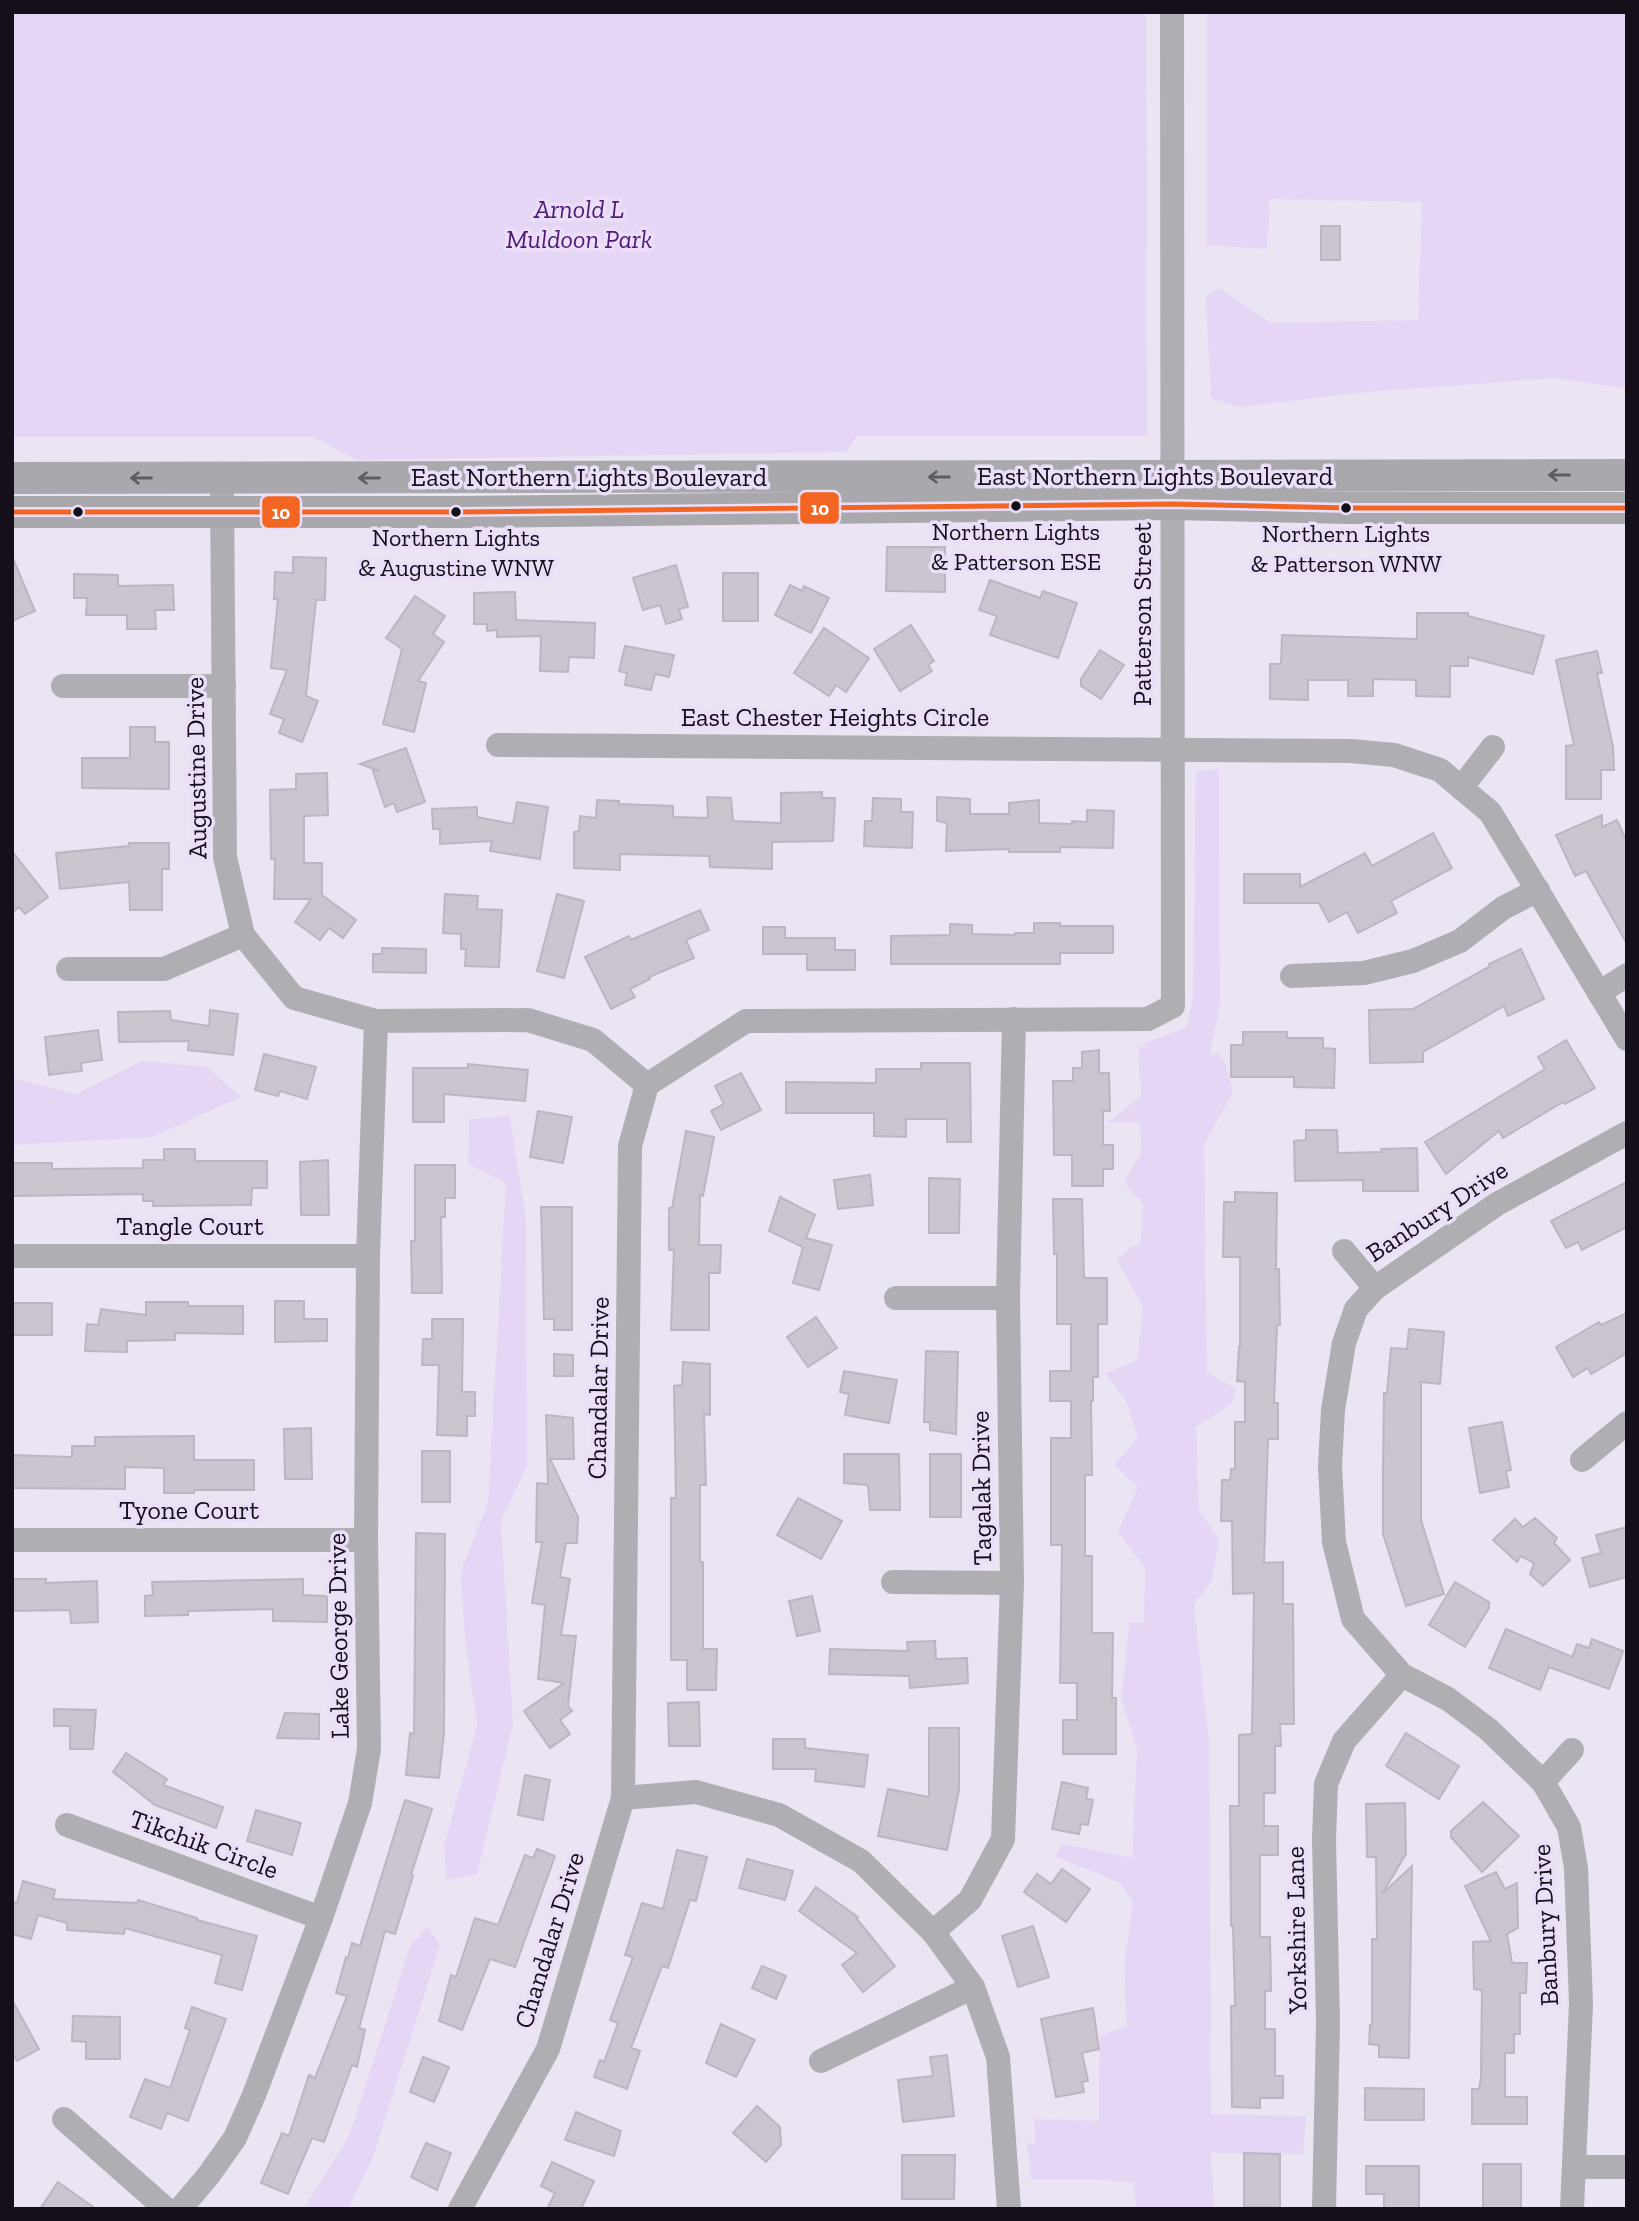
<svg xmlns="http://www.w3.org/2000/svg" width="1639" height="2221" viewBox="0 0 1639 2221" font-family="'Zilla Slab',serif">
  <rect width="100%" height="100%" fill="#ebe4f2"/>
  <g fill="#e5d6f5">
    <polygon points="12,12 1146,12 1147,436 857,436 846,452 357,460 313,437 12,437"/>
    <polygon points="1207,12 1627,12 1627,389 1555,378 1365,392 1239,407 1211,398 1206,296 1219,288 1271,323 1418,320 1422,202 1270,199 1267,249 1207,245"/>
    <polygon points="1219,769 1220,1002 1210,1056 1216,1052 1225,1063 1233,1092 1204,1145 1207,1373 1236,1388 1232,1403 1196,1427 1199,1511 1219,1539 1212,1581 1194,1604 1209,1743 1211,2114 1306,2116 1303,2154 1211,2153 1214,2209 1136,2209 1134,2183 1096,2179 1031,2179 1027,2143 1035,2143 1034,2119 1099,2121 1100,2036 1127,2026 1124,1966 1133,1903 1120,1883 1055,1856 1063,1844 1132,1858 1137,1749 1121,1697 1130,1622 1144,1623 1145,1568 1118,1532 1138,1487 1114,1465 1138,1438 1126,1401 1105,1373 1137,1361 1143,1307 1117,1260 1131,1247 1140,1245 1143,1204 1124,1182 1142,1151 1139,1123 1108,1122 1141,1096 1138,1047 1145,1047 1145,1043 1187,1027 1193,998 1196,772"/>
    <polygon points="142,1061 207,1067 241,1097 152,1137 12,1145 12,1078 76,1094"/>
    <polygon points="510,1116 526,1220 527,1466 501,1521 513,1724 477,1874 446,1880 444,1846 477,1726 465,1639 461,1571 488,1503 506,1183 468,1164 469,1119"/>
    <polygon points="427,1927 440,1945 373,2157 348,2209 304,2209 350,2134 410,1947"/>
  </g>
  <g fill="#cbc5d0" stroke="#bbb6c1" stroke-width="2">
    <rect x="1321" y="226" width="19" height="34"/>
    <polygon points="887,547 945,547 945,592 886,591"/>
    <polygon points="12,556 35,611 12,621"/>
    <polygon points="293,557 326,558 325,600 316,600 306,696 318,701 302,742 279,733 284,719 270,714 287,670 271,668 278,599 274,599 275,572 293,573"/>
    <polygon points="676,565 688,607 679,609 682,619 666,624 660,605 643,610 633,578"/>
    <rect x="723" y="573" width="35" height="48"/>
    <polygon points="74,574 118,575 118,586 173,585 174,610 155,610 156,629 127,629 127,615 86,615 87,598 74,598"/>
    <polygon points="990,580 1040,598 1043,591 1077,603 1058,658 990,635 997,616 979,610"/>
    <polygon points="790,585 802,591 804,586 829,598 811,633 775,615"/>
    <polygon points="515,592 516,620 595,623 594,658 569,657 568,672 540,671 541,636 497,637 497,630 487,631 487,624 474,624 474,593"/>
    <polygon points="415,596 445,616 433,634 444,642 418,681 426,683 414,732 383,724 402,649 386,638"/>
    <polygon points="1417,613 1468,613 1468,616 1544,636 1533,674 1468,657 1468,666 1450,666 1450,697 1416,696 1416,680 1373,679 1373,696 1348,696 1348,680 1308,680 1308,700 1270,699 1270,664 1281,664 1282,635 1417,639"/>
    <polygon points="911,625 934,661 928,665 932,671 900,691 874,649"/>
    <polygon points="824,628 869,658 846,692 836,685 829,696 794,673"/>
    <polygon points="625,646 674,655 669,677 655,674 651,690 625,685 627,673 619,671"/>
    <polygon points="1100,650 1124,665 1101,699 1081,686 1081,679"/>
    <polygon points="1597,651 1602,673 1597,673 1613,747 1614,770 1601,770 1601,799 1566,799 1566,746 1574,745 1556,660"/>
    <polygon points="130,727 155,727 155,742 169,742 169,789 82,788 82,758 130,758"/>
    <polygon points="406,748 425,802 397,812 394,803 385,807 373,771 379,771 360,764"/>
    <polygon points="327,773 328,815 304,816 304,863 322,863 322,895 356,920 343,938 329,928 320,940 295,922 311,899 274,899 275,859 271,859 270,790 296,789 296,774"/>
    <polygon points="822,792 822,798 835,798 833,841 772,842 772,869 710,867 709,856 620,854 620,870 574,868 574,832 579,831 580,816 596,818 597,800 619,801 619,804 673,806 673,817 708,818 707,797 731,798 733,821 781,823 781,793"/>
    <polygon points="937,797 970,799 970,814 1009,814 1009,803 1039,800 1039,823 1072,824 1072,821 1087,822 1087,810 1114,811 1113,848 1060,847 1060,852 1009,852 1009,849 946,851 947,823 937,821"/>
    <polygon points="873,798 901,799 901,812 913,812 912,848 864,846 865,821 872,821"/>
    <polygon points="517,802 548,807 540,859 490,851 492,841 440,844 440,829 433,829 432,809 477,807 477,817 513,824"/>
    <polygon points="1602,815 1602,827 1617,820 1627,842 1627,944 1586,871 1575,876 1556,835"/>
    <polygon points="1433,833 1452,868 1391,901 1397,913 1358,933 1347,912 1329,922 1319,903 1244,903 1244,874 1300,874 1300,887 1365,853 1372,866"/>
    <polygon points="129,843 169,843 169,869 162,869 162,910 130,910 129,882 60,889 56,853 129,846"/>
    <polygon points="12,851 48,897 25,914 19,907 12,913"/>
    <polygon points="445,894 478,896 477,909 502,910 499,967 465,966 466,949 461,949 461,934 443,933"/>
    <polygon points="557,894 584,901 564,978 537,971"/>
    <polygon points="700,910 709,930 686,940 694,958 649,977 650,979 630,989 635,997 611,1009 585,957 629,936 631,940"/>
    <polygon points="1034,923 1060,923 1060,926 1113,926 1113,953 1060,953 1060,964 891,964 891,936 950,935 950,924 972,925 972,934 1015,935 1015,933 1034,933"/>
    <polygon points="763,927 785,927 785,938 835,938 835,950 855,950 855,970 807,970 807,954 763,954"/>
    <polygon points="382,948 426,949 426,973 373,972 373,954 382,954"/>
    <polygon points="1521,949 1544,999 1508,1016 1504,1006 1423,1052 1423,1062 1370,1063 1369,1010 1413,1009 1490,966 1489,964"/>
    <polygon points="210,1010 238,1014 233,1055 188,1050 189,1041 119,1042 118,1012 170,1011 171,1020 209,1026"/>
    <polygon points="98,1030 102,1060 81,1063 82,1071 49,1075 45,1037"/>
    <polygon points="1243,1032 1287,1032 1287,1038 1323,1038 1323,1048 1335,1049 1334,1088 1294,1087 1294,1077 1231,1077 1231,1045 1243,1045"/>
    <polygon points="1566,1040 1595,1088 1565,1104 1563,1102 1503,1138 1499,1131 1446,1174 1425,1142 1545,1069 1538,1057"/>
    <polygon points="1099,1050 1099,1073 1109,1073 1110,1111 1103,1111 1103,1145 1113,1145 1113,1169 1103,1169 1103,1186 1072,1186 1072,1155 1054,1155 1053,1081 1073,1081 1073,1068 1082,1068 1082,1052"/>
    <polygon points="264,1054 316,1067 307,1099 280,1091 278,1096 255,1090"/>
    <polygon points="921,1063 970,1063 971,1142 947,1142 947,1119 906,1119 906,1137 874,1136 874,1113 786,1113 786,1082 876,1083 876,1069 921,1069"/>
    <polygon points="468,1064 528,1070 525,1101 444,1094 444,1122 413,1122 413,1068 468,1068"/>
    <polygon points="741,1073 761,1110 721,1130 711,1111 724,1104 715,1086"/>
    <polygon points="538,1111 572,1117 563,1163 530,1157"/>
    <polygon points="1306,1130 1337,1130 1338,1153 1382,1152 1381,1149 1417,1148 1418,1191 1363,1191 1363,1180 1295,1181 1294,1141 1306,1140"/>
    <polygon points="686,1131 714,1137 703,1196 700,1195 699,1245 721,1245 720,1273 709,1273 709,1330 671,1330 674,1250 669,1250 669,1208 672,1208"/>
    <polygon points="164,1149 195,1149 195,1161 267,1161 267,1188 252,1188 251,1205 153,1206 153,1201 143,1201 143,1194 13,1196 13,1163 52,1163 52,1169 143,1168 143,1160 164,1160"/>
    <polygon points="328,1160 329,1215 301,1215 300,1162"/>
    <polygon points="415,1165 455,1165 455,1198 445,1198 445,1217 441,1217 442,1293 412,1293 411,1241 415,1241"/>
    <polygon points="870,1175 873,1205 838,1209 834,1180"/>
    <polygon points="929,1178 960,1179 959,1233 929,1233"/>
    <polygon points="1627,1182 1627,1227 1582,1250 1578,1242 1566,1248 1551,1221"/>
    <polygon points="1235,1192 1277,1193 1276,1269 1279,1269 1280,1325 1277,1325 1274,1403 1278,1403 1278,1439 1268,1439 1264,1563 1283,1562 1283,1604 1293,1604 1294,1724 1280,1724 1281,1746 1275,1746 1275,1793 1264,1793 1264,1826 1278,1826 1278,1855 1260,1855 1260,1937 1270,1937 1271,1991 1265,1991 1265,2029 1275,2029 1275,2076 1283,2076 1283,2098 1260,2098 1260,2108 1232,2107 1231,2006 1235,2006 1233,1926 1231,1926 1230,1806 1239,1806 1239,1735 1252,1734 1253,1669 1254,1593 1233,1594 1232,1521 1221,1521 1222,1480 1230,1480 1231,1469 1235,1469 1235,1422 1245,1422 1245,1382 1237,1381 1239,1347 1240,1347 1240,1257 1223,1257 1224,1202 1235,1202"/>
    <polygon points="780,1197 815,1215 806,1238 832,1245 819,1290 793,1283 803,1247 769,1231"/>
    <polygon points="1053,1199 1082,1199 1084,1278 1107,1278 1107,1324 1098,1324 1098,1377 1093,1377 1093,1401 1091,1401 1092,1475 1085,1475 1085,1556 1092,1556 1092,1633 1113,1633 1112,1698 1116,1698 1116,1754 1063,1754 1063,1720 1077,1720 1077,1683 1060,1683 1062,1545 1051,1545 1051,1438 1071,1438 1071,1401 1050,1401 1050,1371 1071,1371 1071,1324 1057,1324 1057,1254 1054,1254"/>
    <polygon points="541,1207 572,1207 572,1330 554,1330 554,1319 544,1319"/>
    <polygon points="275,1301 304,1301 304,1319 327,1319 327,1341 275,1342"/>
    <polygon points="146,1302 188,1302 188,1306 243,1306 243,1334 175,1333 175,1340 127,1341 127,1352 85,1351 87,1324 98,1325 101,1309 146,1315"/>
    <rect x="12" y="1303" width="40" height="32"/>
    <polygon points="1627,1313 1627,1353 1591,1374 1588,1368 1573,1377 1556,1347 1599,1322 1601,1325"/>
    <polygon points="816,1317 837,1348 808,1367 787,1337"/>
    <polygon points="432,1319 463,1319 462,1392 475,1392 475,1416 467,1416 467,1436 437,1435 439,1365 422,1365 423,1339 432,1339"/>
    <polygon points="1409,1329 1444,1332 1440,1384 1421,1382 1421,1520 1444,1594 1406,1606 1383,1534 1383,1472 1384,1393 1387,1393 1391,1348 1407,1349"/>
    <polygon points="926,1351 958,1352 956,1434 930,1430 930,1422 924,1422"/>
    <polygon points="554,1354 573,1355 573,1376 554,1376"/>
    <polygon points="683,1362 710,1364 710,1415 704,1414 706,1485 700,1485 700,1562 703,1562 703,1649 717,1649 716,1690 687,1690 687,1660 671,1660 671,1498 676,1498 674,1386 682,1385"/>
    <polygon points="844,1371 897,1380 889,1423 845,1415 849,1394 840,1392"/>
    <polygon points="546,1415 573,1418 574,1459 550,1459 578,1517 577,1543 566,1543 560,1577 570,1579 561,1635 576,1636 568,1706 572,1711 560,1720 570,1734 550,1748 524,1711 564,1683 538,1679 545,1605 532,1603 542,1542 536,1542 537,1483 548,1484"/>
    <polygon points="1502,1422 1511,1470 1506,1471 1509,1487 1480,1493 1469,1428"/>
    <polygon points="311,1428 312,1479 285,1479 284,1429"/>
    <polygon points="194,1436 194,1460 254,1460 254,1490 194,1490 194,1493 164,1493 164,1468 125,1467 125,1489 12,1488 12,1455 72,1457 72,1446 95,1446 95,1437"/>
    <rect x="422" y="1451" width="28" height="51"/>
    <polygon points="844,1454 899,1454 900,1510 870,1510 868,1485 844,1483"/>
    <rect x="930" y="1454" width="31" height="63"/>
    <polygon points="798,1498 842,1521 821,1559 777,1535"/>
    <polygon points="1535,1518 1557,1538 1554,1543 1570,1560 1543,1586 1530,1574 1534,1563 1521,1556 1517,1562 1493,1540 1515,1519 1523,1527"/>
    <polygon points="1627,1527 1627,1577 1590,1587 1582,1558 1601,1553 1596,1535"/>
    <polygon points="416,1533 445,1534 444,1733 439,1778 406,1775 410,1733 414,1734"/>
    <polygon points="12,1579 46,1579 46,1583 97,1581 98,1622 71,1623 70,1610 12,1611"/>
    <polygon points="303,1579 303,1595 327,1596 327,1622 273,1621 273,1609 188,1611 188,1615 145,1616 145,1596 153,1595 152,1582"/>
    <polygon points="1455,1582 1489,1602 1489,1608 1465,1647 1429,1625"/>
    <polygon points="812,1596 820,1631 797,1636 789,1601"/>
    <polygon points="1506,1629 1572,1657 1577,1644 1589,1648 1592,1639 1623,1651 1609,1689 1549,1667 1540,1690 1489,1668"/>
    <polygon points="935,1641 936,1659 967,1658 968,1683 910,1688 909,1676 829,1674 830,1649 908,1651 907,1642"/>
    <polygon points="699,1702 700,1746 669,1746 668,1703"/>
    <polygon points="54,1709 96,1710 93,1749 70,1749 70,1726 54,1726"/>
    <polygon points="285,1713 319,1714 319,1739 277,1738"/>
    <polygon points="929,1728 959,1728 959,1790 947,1850 878,1836 888,1789 929,1797"/>
    <polygon points="1406,1733 1459,1766 1439,1799 1386,1766"/>
    <polygon points="773,1739 805,1739 805,1748 868,1755 864,1787 815,1781 816,1769 773,1769"/>
    <polygon points="126,1753 167,1779 163,1785 223,1807 216,1828 155,1805 113,1772"/>
    <polygon points="525,1775 550,1780 543,1820 518,1815"/>
    <polygon points="1062,1782 1088,1788 1086,1799 1093,1800 1088,1825 1081,1824 1079,1834 1052,1829"/>
    <polygon points="405,1800 432,1809 411,1875 413,1876 395,1934 385,1931 359,2028 365,2030 357,2067 352,2065 324,2142 312,2138 288,2194 261,2183 282,2133 289,2136 309,2075 315,2078 347,1996 336,1993 346,1957 348,1958 352,1943 360,1946"/>
    <polygon points="1483,1802 1519,1836 1482,1872 1451,1837 1451,1831"/>
    <polygon points="1405,1803 1406,1854 1382,1894 1412,1866 1409,2058 1379,2057 1379,2045 1369,2044 1370,2025 1372,2025 1372,1939 1377,1939 1376,1857 1367,1857 1366,1804"/>
    <polygon points="256,1810 301,1823 292,1855 247,1841"/>
    <polygon points="537,1849 555,1856 515,1967 490,1959 462,2030 439,2021 451,1975 456,1977 475,1918 498,1925 525,1855 533,1858"/>
    <polygon points="677,1850 707,1857 696,1901 690,1900 668,1968 662,1966 631,2048 640,2051 627,2089 594,2077 600,2060 604,2062 618,2023 610,2020 633,1957 625,1955 642,1903 663,1909"/>
    <polygon points="747,1859 793,1871 785,1900 739,1888"/>
    <polygon points="1062,1869 1090,1889 1066,1922 1024,1892 1037,1874 1051,1884"/>
    <polygon points="1496,1872 1505,1889 1517,1883 1518,1928 1507,1934 1512,1963 1527,1963 1526,1993 1520,1993 1520,2034 1514,2034 1514,2053 1505,2053 1505,2097 1527,2097 1527,2124 1472,2124 1472,2089 1479,2089 1481,2078 1482,1990 1474,1989 1473,1942 1491,1941 1465,1886"/>
    <polygon points="23,1881 55,1890 53,1899 137,1903 138,1900 197,1918 197,1920 257,1936 242,1990 215,1983 222,1955 125,1928 124,1934 67,1930 67,1923 38,1915 31,1939 12,1934 12,1901 17,1903"/>
    <polygon points="816,1887 858,1917 857,1919 895,1966 863,1992 842,1965 857,1953 799,1911"/>
    <polygon points="1033,1926 1049,1977 1018,1987 1002,1936"/>
    <polygon points="762,1966 786,1976 776,1999 752,1988"/>
    <polygon points="12,2000 39,2049 17,2061 12,2052"/>
    <polygon points="192,2007 226,2019 188,2121 167,2113 161,2129 130,2117 145,2079 170,2088 190,2030 185,2028"/>
    <polygon points="1093,2008 1099,2049 1082,2053 1088,2081 1082,2082 1084,2092 1056,2097 1041,2019"/>
    <polygon points="73,2016 120,2017 120,2059 86,2059 86,2042 72,2041"/>
    <polygon points="721,2024 755,2040 736,2077 706,2063"/>
    <polygon points="947,2055 954,2116 903,2122 898,2080 933,2076 930,2057"/>
    <polygon points="423,2057 449,2067 434,2102 410,2092"/>
    <polygon points="1365,2088 1424,2089 1424,2120 1365,2120"/>
    <polygon points="757,2106 780,2127 781,2145 766,2162 733,2133"/>
    <polygon points="576,2112 621,2131 614,2156 565,2140"/>
    <polygon points="426,2143 451,2153 437,2190 411,2177"/>
    <polygon points="1244,2153 1280,2154 1280,2207 1244,2207"/>
    <polygon points="902,2155 955,2155 954,2199 902,2199"/>
    <polygon points="552,2162 594,2181 581,2209 547,2209 555,2193 541,2186"/>
    <rect x="1483" y="2164" width="38" height="45"/>
    <polygon points="1366,2166 1419,2166 1419,2209 1384,2209 1384,2194 1366,2194"/>
    <polygon points="58,2182 96,2209 40,2209"/>
  </g>
  <g fill="none" stroke-linecap="round" stroke-linejoin="round">
    <g stroke="#afaeb2" stroke-width="24">
      <polyline points="222,494 225,857 243,935 294,998 376,1021 528,1020 593,1040 647,1085"/>
      <polyline points="63,686 224,686"/>
      <polyline points="498,745 1351,751 1394,755 1440,770 1490,812 1627,1039"/>
      <polyline points="1461,788 1493,747"/>
      <polyline points="68,969 164,969 243,935"/>
      <polyline points="1292,976 1364,973 1413,961 1460,941 1503,908 1538,890"/>
      <polyline points="1599,993 1627,975"/>
      <polyline points="1344,1251 1375,1288"/>
      <polyline points="12,1256 368,1256"/>
      <polyline points="896,1298 1008,1298"/>
      <polyline points="1582,1460 1627,1423"/>
      <polyline points="12,1540 366,1540"/>
      <polyline points="893,1582 1012,1583"/>
      <polyline points="1543,1782 1572,1750"/>
      <polyline points="623,1798 696,1792 779,1815 861,1861 933,1932 973,1987 998,2057 1009,2209"/>
      <polyline points="67,1825 321,1918"/>
      <polyline points="933,1932 970,1900 1003,1839 1012,1583 1008,1298 1014,1019"/>
      <polyline points="821,2061 973,1987"/>
      <polyline points="64,2119 166,2209"/>
      <polyline points="1575,2167 1627,2167"/>
      <polyline points="180,2209 208,2176 235,2138 254,2095 321,1918 360,1803 369,1749 366,1540 368,1256 376,1021"/>
      <polyline points="460,2209 548,2049 623,1798 630,1146 647,1085 746,1021 1148,1019 1173,1006 1172,12"/>
      <polyline points="1324,2209 1328,2023 1324,1839 1326,1784 1344,1741 1402,1675"/>
      <polyline points="1572,2209 1581,2004 1576,1868 1569,1827 1543,1782 1488,1729 1448,1699 1402,1675 1353,1619 1334,1542 1330,1466 1333,1410 1344,1343 1356,1309 1375,1288 1497,1204 1627,1133"/>
    </g>
    <g stroke="#a8a8ad" stroke-width="32">
      <polyline points="12,478 1627,475"/>
      <polyline points="12,512 460,512 1172,504 1350,508 1627,508"/>
    </g>
    <g stroke="#ebdef8" stroke-width="10">
      <polyline id="bus-1" points="12,512 460,512 1172,504 1350,508 1627,508"/>
    </g>
    <use href="#bus-1" stroke="#f26522" stroke-width="5"/>
  </g>
  <defs><path id="oneway-shaft" d="M-6 0H5M1.5-3L5.5 0L1.5 3" fill="none" stroke-width="1.6" stroke-linecap="round" stroke-linejoin="round" transform="scale(1.75)"/></defs>
  <g stroke="#5e5c62">
    <use href="#oneway-shaft" transform="translate(1559 475) rotate(180)"/>
    <use href="#oneway-shaft" transform="translate(939 477) rotate(180)"/>
    <use href="#oneway-shaft" transform="translate(141 478) rotate(180)"/>
    <use href="#oneway-shaft" transform="translate(369 478) rotate(180)"/>
  </g>
  <g fill="#140f18" stroke="#ebdef8" stroke-width="2.5">
    <circle cx="1016" cy="506" r="6"/>
    <circle cx="1346" cy="508" r="6"/>
    <circle cx="78" cy="512" r="6"/>
    <circle cx="456" cy="512" r="6"/>
  </g>
  <g text-anchor="middle" stroke-width="7" stroke-linejoin="round" paint-order="stroke">
    <g font-size="24" fill="#140f18" stroke="#ebdef8">
      <text x="1016" y="540">Northern Lights<tspan x="1016" dy="30">&amp; Patterson ESE</tspan></text>
      <text x="1346" y="542">Northern Lights<tspan x="1346" dy="30">&amp; Patterson WNW</tspan></text>
      <text x="456" y="546">Northern Lights<tspan x="456" dy="30">&amp; Augustine WNW</tspan></text>
    </g>
    <g font-size="26" font-style="italic" fill="#501975" stroke="#ebdef8">
      <text x="579" y="218">Arnold L<tspan x="579" dy="30">Muldoon Park</tspan></text>
    </g>
    <g font-size="26" fill="#140f18" stroke="#ebdef8">
      <text x="1155" y="485">East Northern Lights Boulevard</text>
      <text x="589" y="486">East Northern Lights Boulevard</text>
      <text transform="translate(1142 614) rotate(-90)" y="9">Patterson Street</text>
      <text x="835" y="726">East Chester Heights Circle</text>
      <text transform="translate(196 768) rotate(-91)" y="9">Augustine Drive</text>
      <text transform="translate(1437 1211) rotate(-33)" y="9">Banbury Drive</text>
      <text x="190" y="1235">Tangle Court</text>
      <text transform="translate(598 1388) rotate(-89)" y="9">Chandalar Drive</text>
      <text transform="translate(981 1488) rotate(-91)" y="9">Tagalak Drive</text>
      <text x="189" y="1519">Tyone Court</text>
      <text transform="translate(338 1636) rotate(-91)" y="9">Lake George Drive</text>
      <text transform="translate(204 1844) rotate(20)" y="9">Tikchik Circle</text>
      <text transform="translate(1545 1925) rotate(-93)" y="9">Banbury Drive</text>
      <text transform="translate(1296 1930) rotate(-91)" y="9">Yorkshire Lane</text>
      <text transform="translate(549 1940) rotate(-73)" y="9">Chandalar Drive</text>
    </g>
  </g>
  <g stroke="#ebdef8" stroke-width="2.5">
    <rect x="799" y="491" width="41" height="34" rx="7" fill="#f26522"/>
    <rect x="261" y="495" width="40" height="34" rx="7" fill="#f26522"/>
  </g>
  <g font-size="19" text-anchor="middle" font-weight="bold" fill="#fff">
    <text x="820" y="515">10</text>
    <text x="281" y="519">10</text>
  </g>
  <rect width="1639" height="2221" fill="none" stroke="#140f18" stroke-width="28"/>
</svg>
